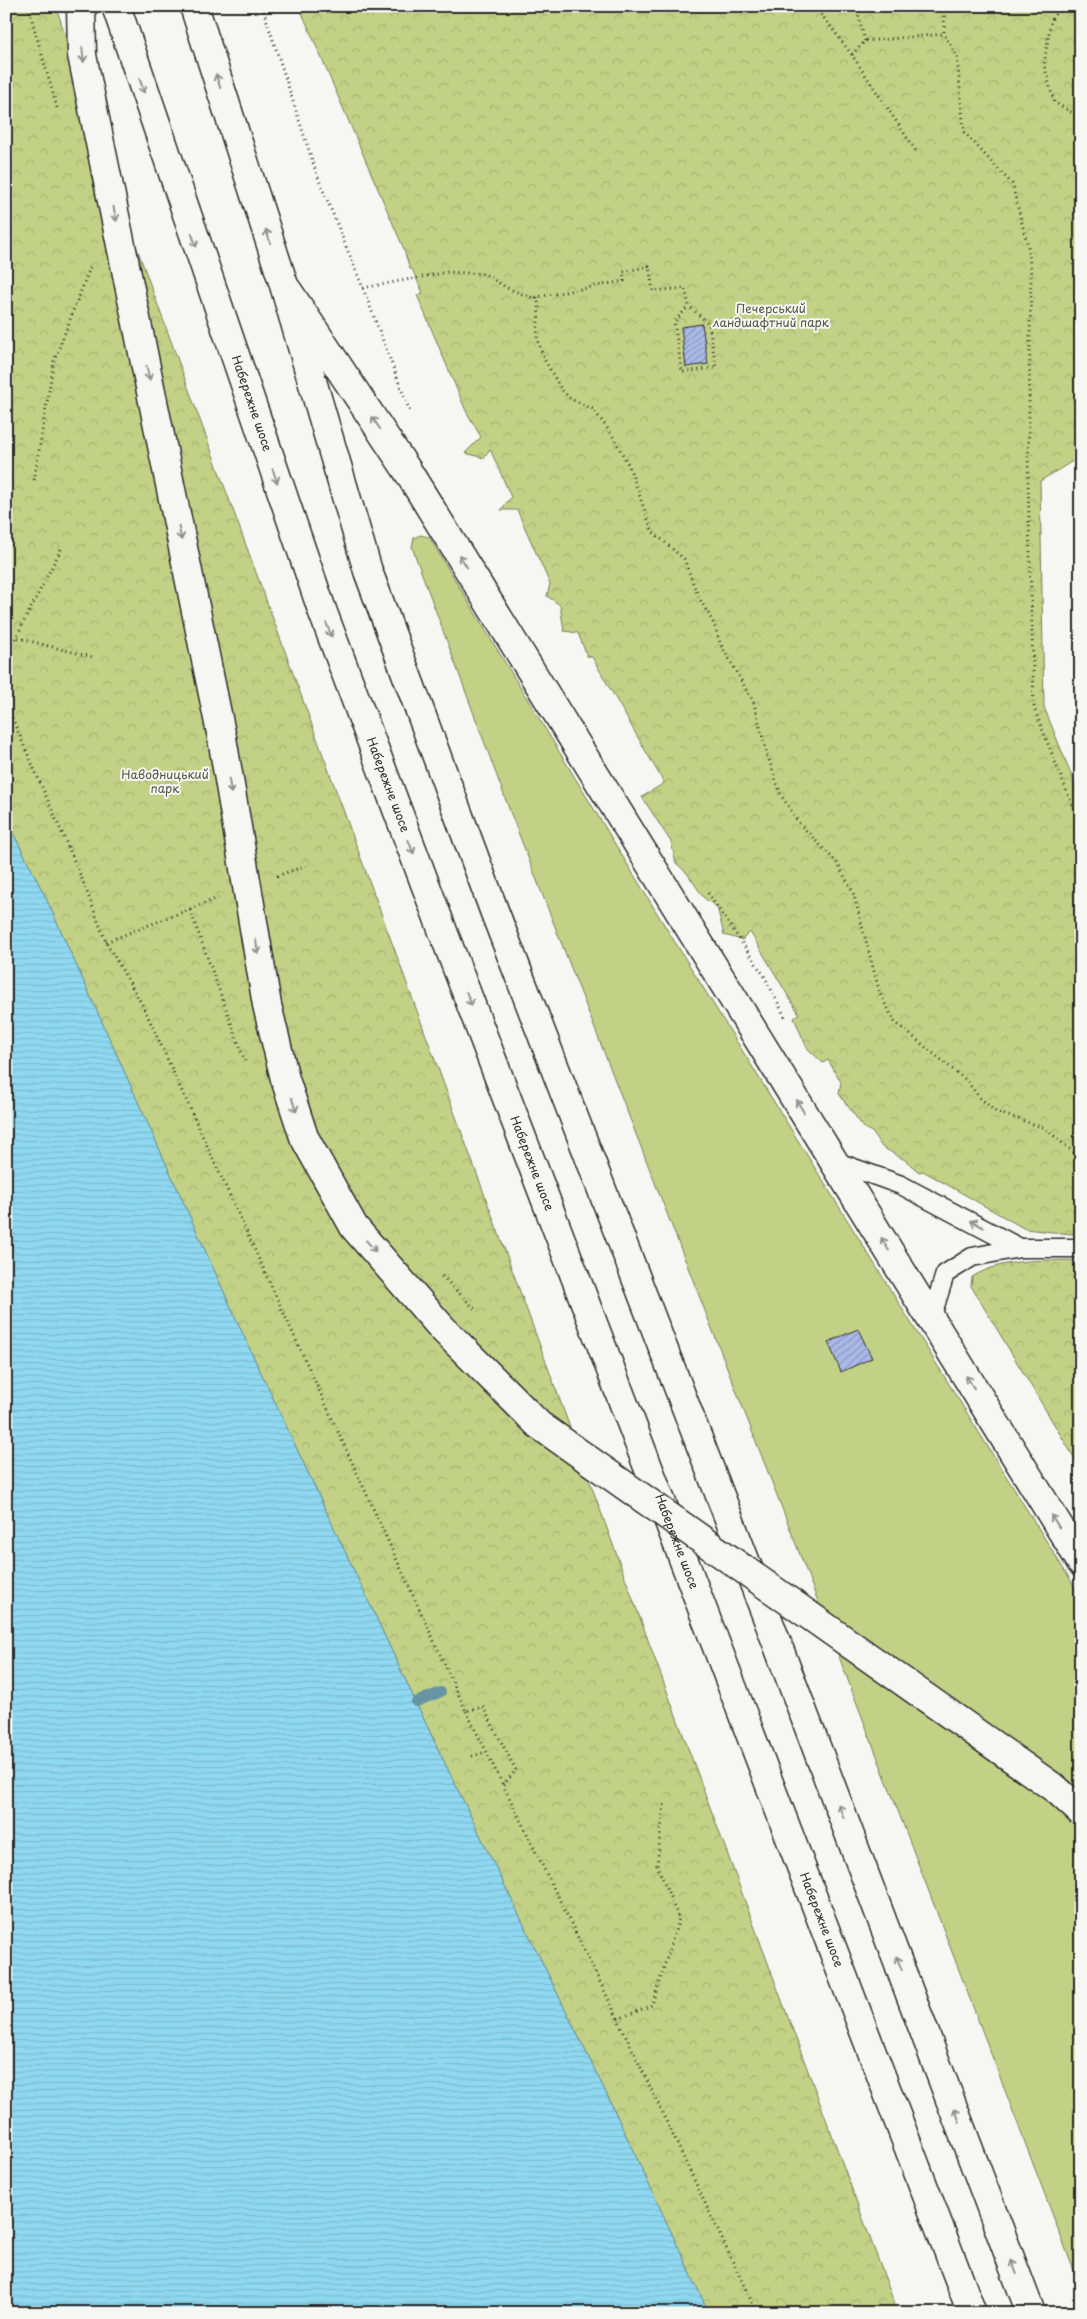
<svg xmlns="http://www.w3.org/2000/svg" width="1087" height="2319" viewBox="0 0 1087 2319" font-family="'Playpen Sans',sans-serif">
  <defs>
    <pattern id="forest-crowns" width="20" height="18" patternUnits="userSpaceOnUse" patternTransform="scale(1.25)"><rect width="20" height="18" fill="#c2d185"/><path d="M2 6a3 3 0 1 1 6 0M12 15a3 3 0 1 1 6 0" fill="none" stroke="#a7b473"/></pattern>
    <pattern id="water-rules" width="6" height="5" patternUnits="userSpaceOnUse" patternTransform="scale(1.25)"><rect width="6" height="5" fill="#8fd8f1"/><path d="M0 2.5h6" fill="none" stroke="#7cbacf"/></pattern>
    <pattern id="building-hatch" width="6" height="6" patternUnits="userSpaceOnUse" patternTransform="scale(1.25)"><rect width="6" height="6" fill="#aabae9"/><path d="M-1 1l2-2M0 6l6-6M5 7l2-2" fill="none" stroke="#8b97bd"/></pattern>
  </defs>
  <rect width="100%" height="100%" fill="#f6f6f2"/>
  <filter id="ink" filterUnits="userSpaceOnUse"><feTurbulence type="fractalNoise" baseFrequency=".02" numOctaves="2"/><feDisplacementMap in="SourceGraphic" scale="10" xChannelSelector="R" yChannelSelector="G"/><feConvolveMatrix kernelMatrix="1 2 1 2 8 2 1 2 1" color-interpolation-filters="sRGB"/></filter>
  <g filter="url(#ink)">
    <polygon fill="#c2d185" stroke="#767e58" points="420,535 429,537 660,918 1081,1597 1081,2289 789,1526 511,814 412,547 414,538"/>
    <g fill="url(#forest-crowns)" stroke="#767e58">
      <polygon points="6,6 56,6 99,145 655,1659 898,2313 709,2313 608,2097 436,1745 247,1343 45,896 6,819"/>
      <polygon points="299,6 1081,6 1081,456 1040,481 1044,707 1081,799 1081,1235 1025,1229 923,1171 919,1172 905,1160 882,1147 872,1132 864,1128 839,1094 841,1082 828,1060 823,1063 807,1048 794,1018 799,1014 750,932 742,940 724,935 717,907 704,898 687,873 676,863 671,842 642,797 664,783 592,657 587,656 578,633 564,631 560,605 547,596 550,584 517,510 501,510 511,497 490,449 484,458 465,453 481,437 466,411 417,295 423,293 412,269 410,269 403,247"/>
      <path d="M1081,1260V1469L971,1286L972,1277C1005,1257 1044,1261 1081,1260Z"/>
    </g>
    <polygon fill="url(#water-rules)" stroke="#6793a2" points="6,819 45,896 247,1343 436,1745 608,2097 709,2313 6,2313"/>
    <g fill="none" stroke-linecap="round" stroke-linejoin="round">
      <polyline stroke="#6793a2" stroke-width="10" points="416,1702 441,1692"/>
    </g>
    <g fill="url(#building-hatch)" stroke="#2b2b2b">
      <polygon points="702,324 708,364 686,367 681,327"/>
      <polygon points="858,1329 872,1358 841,1372 828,1342"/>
    </g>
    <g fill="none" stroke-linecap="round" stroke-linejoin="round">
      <g stroke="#2b2b2b" stroke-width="21">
        <g id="service">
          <polyline points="834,1161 901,1185 1020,1248"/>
          <polyline points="931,1319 945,1274 972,1257 1020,1248 1081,1248"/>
        </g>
      </g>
      <g stroke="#2b2b2b" stroke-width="31">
        <g id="secondary">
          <polyline points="81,6 82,55 222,738"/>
          <polyline points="288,291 407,470 1081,1562"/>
        </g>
      </g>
      <g stroke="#2b2b2b" stroke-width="31">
        <g id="primary">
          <path id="s1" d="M116,6L322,610L447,942L972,2313"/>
          <polyline points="194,6 283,282 368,571 495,913 767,1617 1031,2313"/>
        </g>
      </g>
      <g stroke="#2b2b2b" stroke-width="3" stroke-dasharray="1 4" stroke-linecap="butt">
        <polyline points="28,6 58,111"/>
        <polyline points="262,6 317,175 363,288 410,412"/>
        <polyline points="815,6 852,55 916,151"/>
        <polyline points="856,6 865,41"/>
        <polyline points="944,6 944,34 957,56 964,132 1012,184 1028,247 1031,272 1028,482 1034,708 1081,828"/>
        <polyline points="1061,6 1051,20 1044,65 1054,102 1081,118"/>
        <polyline points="852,55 865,41 944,34"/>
        <polyline points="363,288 448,272 485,274 507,288 532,298 624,281 623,272 649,266 653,291 685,288 689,306 709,324 716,368 682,372 674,322 689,306"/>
        <polyline points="537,297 539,306 537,338 544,359 561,389 569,398 593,409 611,433 629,466 652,531 684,559 698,596 714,624 721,645 754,703 767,754 781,795 799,823 837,863 853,892 880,994 895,1022 967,1081 979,1097 996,1112 1045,1128 1081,1159"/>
        <polyline points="6,409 7,409"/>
        <polyline points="34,480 54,361 91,265"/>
        <polyline points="18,638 92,657"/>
        <polyline points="6,657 61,549"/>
        <polyline points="6,704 82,879 106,942 143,1006 466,1711 483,1707 516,1770 503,1785 618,2019 757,2313"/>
        <polyline points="277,876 310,864"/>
        <polyline points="708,893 765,977 785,1017"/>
        <polyline points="190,910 245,1061"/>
        <polyline points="106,942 218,898"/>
        <polyline points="442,1276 477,1311"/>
        <polyline points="466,1711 503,1785"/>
        <polyline points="472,1756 486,1752"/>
        <polyline points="618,2019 652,2005 679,1919 657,1865 664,1804"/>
      </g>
      <use href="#service" stroke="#f6f6f2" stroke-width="18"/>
      <use href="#secondary" stroke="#f6f6f2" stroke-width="28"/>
      <use href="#primary" stroke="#f6f6f2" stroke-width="28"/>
      <g stroke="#2b2b2b" stroke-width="31" stroke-linecap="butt">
        <polyline id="secondary-bridge" points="222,738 267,1005 285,1079 304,1137 354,1227 442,1328 539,1425 1057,1790 1081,1812"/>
      </g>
      <use href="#secondary-bridge" stroke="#f6f6f2" stroke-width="28"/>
    </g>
    <defs><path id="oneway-shaft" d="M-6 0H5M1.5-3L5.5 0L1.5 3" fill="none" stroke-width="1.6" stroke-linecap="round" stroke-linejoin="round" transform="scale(1.25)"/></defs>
    <g stroke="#90908e">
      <use href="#oneway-shaft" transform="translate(83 55) rotate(84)"/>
      <use href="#oneway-shaft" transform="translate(218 81) rotate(-108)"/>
      <use href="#oneway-shaft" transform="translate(142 86) rotate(71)"/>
      <use href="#oneway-shaft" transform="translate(115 214) rotate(78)"/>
      <use href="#oneway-shaft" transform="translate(268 236) rotate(-108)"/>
      <use href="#oneway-shaft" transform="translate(194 240) rotate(71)"/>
      <use href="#oneway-shaft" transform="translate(148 373) rotate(78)"/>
      <use href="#oneway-shaft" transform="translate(376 423) rotate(-124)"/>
      <use href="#oneway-shaft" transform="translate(275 476) rotate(71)"/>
      <use href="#oneway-shaft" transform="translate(180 533) rotate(78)"/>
      <use href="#oneway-shaft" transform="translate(463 561) rotate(-122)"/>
      <use href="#oneway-shaft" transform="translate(329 630) rotate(69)"/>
      <use href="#oneway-shaft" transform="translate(230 786) rotate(81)"/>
      <use href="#oneway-shaft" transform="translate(411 847) rotate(69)"/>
      <use href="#oneway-shaft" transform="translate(257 947) rotate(81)"/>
      <use href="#oneway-shaft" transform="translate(469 999) rotate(69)"/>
      <use href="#oneway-shaft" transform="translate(294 1105) rotate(72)"/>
      <use href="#oneway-shaft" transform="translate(800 1106) rotate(-122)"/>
      <use href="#oneway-shaft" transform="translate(977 1224) rotate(-151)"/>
      <use href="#oneway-shaft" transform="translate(885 1244) rotate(-121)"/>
      <use href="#oneway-shaft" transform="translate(371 1246) rotate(49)"/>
      <use href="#oneway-shaft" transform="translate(970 1382) rotate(-122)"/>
      <use href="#oneway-shaft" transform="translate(1055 1521) rotate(-122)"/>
      <use href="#oneway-shaft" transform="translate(841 1811) rotate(-111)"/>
      <use href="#oneway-shaft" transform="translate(899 1963) rotate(-111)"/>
      <use href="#oneway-shaft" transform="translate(957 2115) rotate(-111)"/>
      <use href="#oneway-shaft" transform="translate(1014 2267) rotate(-111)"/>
    </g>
  </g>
  <g text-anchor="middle" stroke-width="4" stroke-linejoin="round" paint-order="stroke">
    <g font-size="12" fill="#515442" stroke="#f6f6f2">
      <text x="771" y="313">Печерський<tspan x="771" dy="14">ландшафтний парк</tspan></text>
      <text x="165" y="779">Наводницький<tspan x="165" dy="14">парк</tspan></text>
    </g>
    <g font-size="12" fill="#2b2b2b" stroke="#f6f6f2">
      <text dy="4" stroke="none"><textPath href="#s1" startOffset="420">Набережне шосе</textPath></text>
      <text dy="4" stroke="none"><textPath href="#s1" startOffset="825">Набережне шосе</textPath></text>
      <text dy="4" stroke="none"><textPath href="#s1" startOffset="1230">Набережне шосе</textPath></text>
      <text dy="4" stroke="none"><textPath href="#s1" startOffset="1635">Набережне шосе</textPath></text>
      <text dy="4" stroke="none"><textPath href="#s1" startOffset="2040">Набережне шосе</textPath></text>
    </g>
  </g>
  <rect width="1087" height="2319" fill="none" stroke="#f6f6f2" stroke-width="25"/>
  <rect x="12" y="12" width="1062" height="2294" fill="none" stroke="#2b2b2b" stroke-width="2" filter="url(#ink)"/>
</svg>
